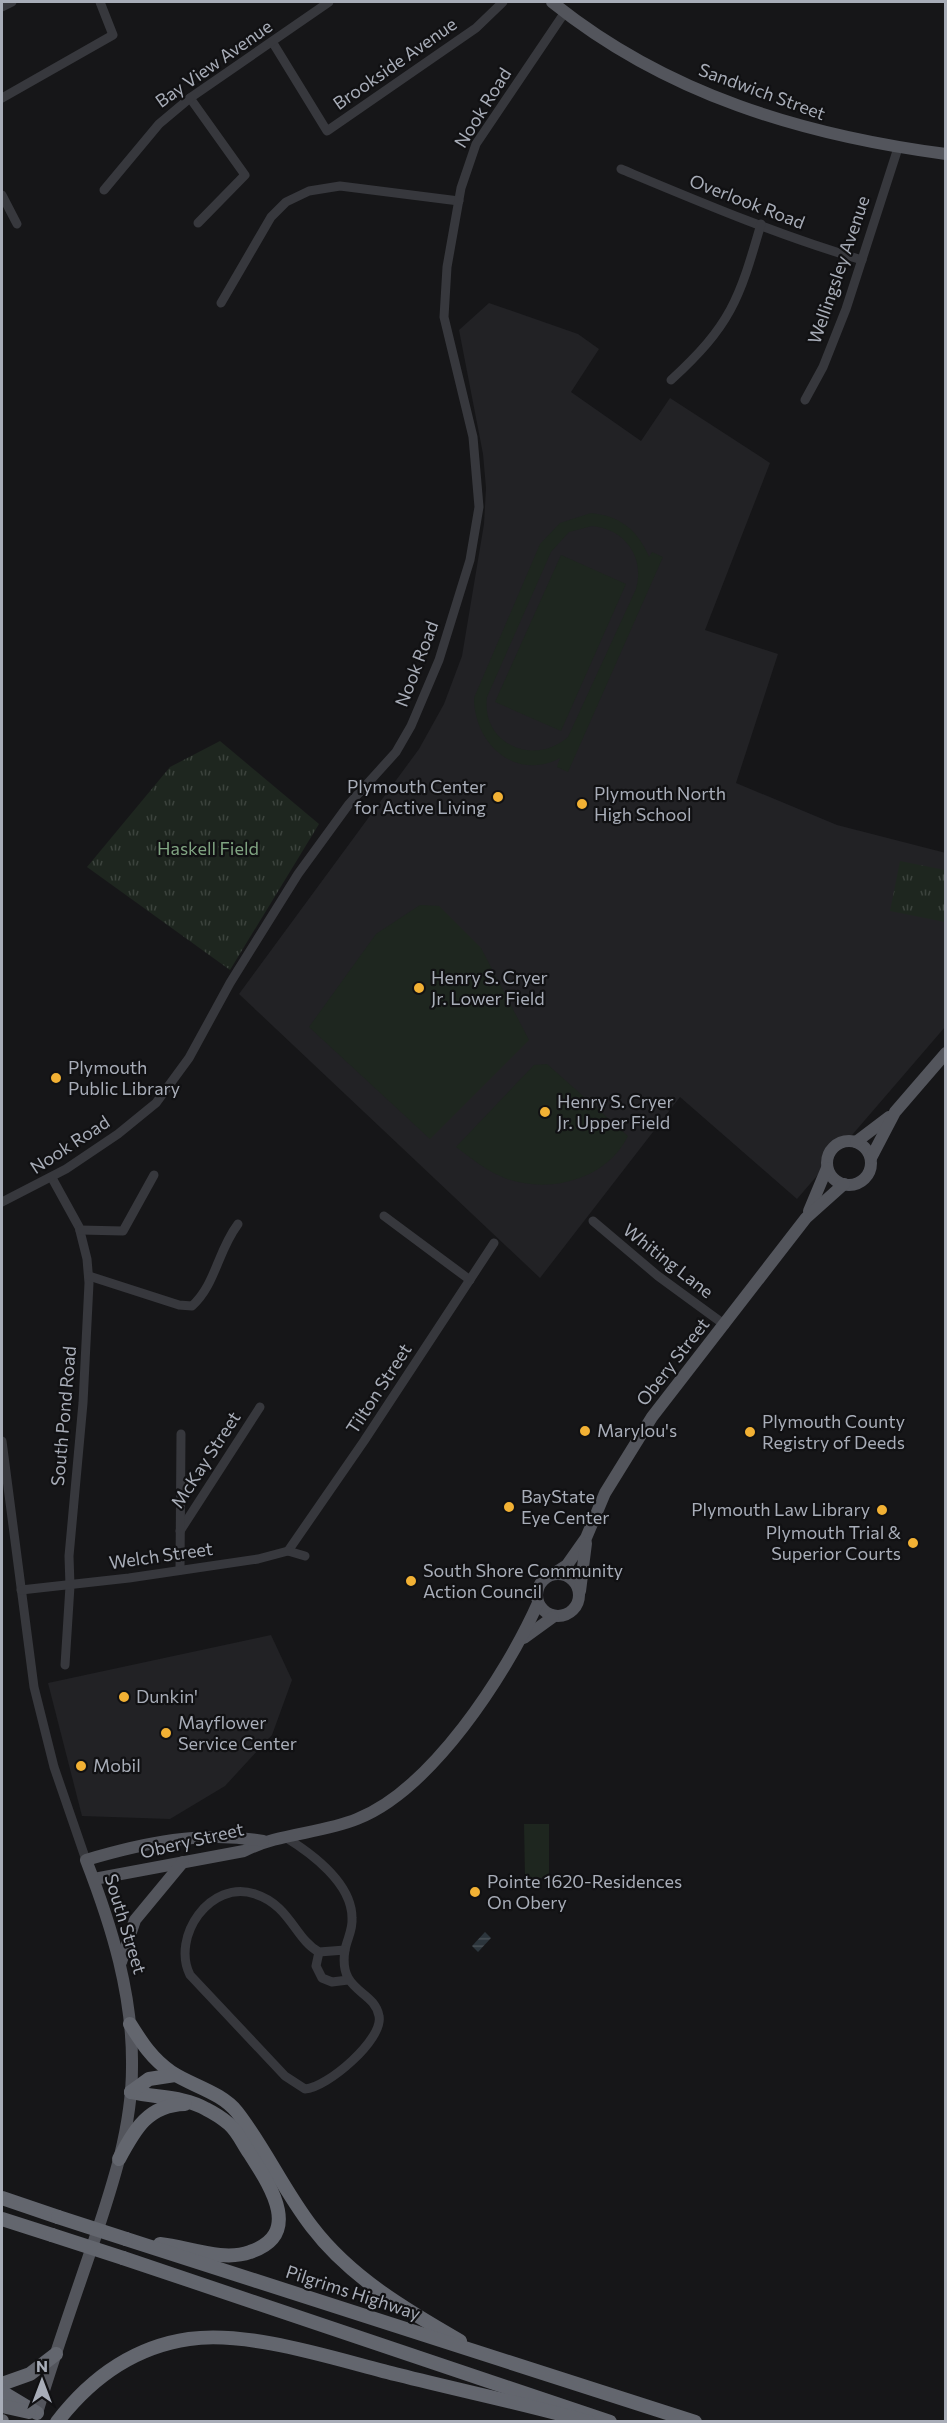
<svg xmlns="http://www.w3.org/2000/svg" width="947" height="2423" viewBox="0 0 947 2423" font-family="Commissioner,sans-serif">
  <defs>
    <pattern id="park-tufts" width="24" height="20" patternUnits="userSpaceOnUse" patternTransform="scale(1.5)"><rect width="24" height="20" fill="#1e261f"/><path d="M3 7l-1-3M5 7V3M7 7l1-3M15 17l-1-3M17 17v-4M19 17l1-3" fill="none" stroke="#3c433d"/></pattern>
    <pattern id="water-rules" width="6" height="5" patternUnits="userSpaceOnUse" patternTransform="scale(1.5)"><rect width="6" height="5" fill="#2c353c"/><path d="M0 2.5h6" fill="none" stroke="#485056"/></pattern>
  </defs>
  <rect width="100%" height="100%" fill="#161618"/>
  <g fill="#222225">
    <polygon points="489,303 578,334 599,349 571,392 641,441 670,398 770,463 705,630 778,654 736,783 837,825 946,853 945,1027 797,1199 680,1097 540,1278 239,994 419,749 444,704 462,656 484,524 486,488 483,454 459,330"/>
    <polygon points="271,1635 292,1680 272,1735 225,1786 170,1819 82,1816 48,1683"/>
  </g>
  <g fill="#1e261f" fill-rule="evenodd">
    <path d="M591,513C620,516 638,530 649,557L652,552L663,557L568,772L557,767L560,758C515,782 474,743 474,698L540,544L560,523ZM592,526C625,529 645,557 636,589L568,737C534,767 481,744 487,697L551,552L569,532Z"/>
    <polygon points="561,555 626,584 561,731 495,702"/>
    <polygon points="420,905 439,906 481,948 529,1040 430,1139 309,1027 376,934"/>
    <path d="M547,1064L628,1136C607,1179 551,1194 507,1179C488,1172 472,1159 456,1147L534,1065Z"/>
    <polygon points="524,1824 549,1824 549,1878 525,1878"/>
  </g>
  <g fill="url(#park-tufts)">
    <polygon points="220,741 319,824 230,970 87,867 170,767"/>
    <polygon points="900,861 945,870 945,922 890,911"/>
  </g>
  <polygon fill="url(#water-rules)" points="485,1932 491,1938 478,1952 472,1946"/>
  <g fill="none" stroke-linecap="round" stroke-linejoin="round">
    <g stroke="#37383d" stroke-width="9">
      <polyline points="2,7 12,2"/>
      <polyline points="273,43 327,131 476,28 503,2"/>
      <polyline points="2,98 113,35 100,2"/>
      <polyline points="190,98 245,175 198,223"/>
      <path d="M621,169C700,202 780,236 862,260"/>
      <polyline points="104,190 159,124 190,98 329,2"/>
      <polyline points="2,195 17,224"/>
      <polyline points="221,303 271,217 286,202 309,191 340,186 459,201"/>
      <path d="M671,380C731,325 739,300 761,224"/>
      <polyline points="805,400 823,367 846,309 898,148"/>
      <polyline points="52,1178 79,1227 87,1259 89,1283 83,1403 69,1556 70,1586 65,1665"/>
      <polyline points="2,1202 66,1169 118,1134 156,1103 189,1058 230,983 298,874 349,804 396,752 411,726 439,660 470,560 479,507 473,437 444,317 447,267 461,188 476,144 565,12"/>
      <polyline points="384,1216 470,1280"/>
      <polyline points="593,1221 658,1276 725,1325"/>
      <polyline points="80,1230 123,1231 154,1175"/>
      <path d="M89,1276L179,1305L192,1306C216,1284 217,1252 238,1224"/>
      <polyline points="2,1441 34,1687 54,1767 86,1860"/>
      <polyline points="180,1531 260,1407"/>
      <polyline points="288,1551 364,1441 494,1243"/>
      <polyline points="180,1570 181,1434"/>
      <polyline points="21,1590 129,1578 258,1559 288,1551 305,1556"/>
      <path d="M285,1837C311,1853 352,1883 352,1918C353,1930 347,1939 345,1950"/>
      <path d="M319,1952L345,1950C338,1993 374,1989 379,2016C384,2039 327,2088 305,2089L285,2076L190,1975C171,1937 210,1879 255,1894C290,1905 295,1939 319,1952L316,1966L322,1978L332,1982L348,1980"/>
    </g>
    <g stroke="#53555c" stroke-width="12">
      <path d="M552,2C666,94 802,135 946,154"/>
      <circle cx="849" cy="1163" r="22"/>
      <polyline points="856,1142 889,1117"/>
      <polyline points="871,1158 895,1112 946,1053"/>
      <polyline points="809,1211 827,1168"/>
      <circle cx="558" cy="1595" r="21"/>
      <polyline points="553,1574 567,1565 586,1538 605,1493 652,1417 806,1218 844,1184"/>
      <polyline points="580,1591 586,1543"/>
      <polyline points="524,1638 553,1617"/>
      <path d="M94,1879L244,1851C279,1833 320,1834 357,1819C431,1790 506,1675 538,1603"/>
      <polyline points="121,1962 135,1920 183,1862"/>
      <path d="M37,2413C54,2356 74,2300 93,2244C112,2187 132,2128 132,2067C133,1995 112,1927 86,1860C143,1843 203,1830 263,1841"/>
    </g>
    <g stroke="#63666e" stroke-width="14">
      <path d="M130,2024C142,2043 152,2059 171,2072C192,2086 221,2092 237,2112C265,2148 284,2191 312,2227C350,2277 406,2310 460,2341"/>
      <path d="M131,2092C157,2098 183,2096 206,2109C214,2113 222,2118 229,2124C238,2132 243,2144 250,2154C269,2184 304,2234 250,2252C223,2262 188,2247 160,2244"/>
      <polyline points="131,2092 149,2079 175,2075"/>
      <path d="M119,2159C135,2129 148,2105 185,2104"/>
      <polyline points="2,2198 58,2217"/>
      <polyline points="2,2219 52,2235"/>
      <polyline points="126,2239 695,2422"/>
      <polyline points="123,2258 610,2422"/>
      <polyline points="2,2384 30,2374 56,2354"/>
      <polyline points="2,2392 37,2413"/>
      <polyline points="2,2406 29,2412"/>
      <polyline points="2,2421 2,2422"/>
      <path d="M57,2422C90,2379 134,2347 189,2339C250,2330 338,2360 399,2375C462,2391 526,2404 589,2422"/>
    </g>
    <g stroke="#63666e" stroke-width="14">
      <polyline points="58,2217 126,2239"/>
      <polyline points="52,2235 123,2258"/>
    </g>
  </g>
  <g fill="#f2b134" stroke="#111113" stroke-width="2">
    <circle cx="498" cy="797" r="6"/>
    <circle cx="582" cy="804" r="6"/>
    <circle cx="419" cy="988" r="6"/>
    <circle cx="56" cy="1078" r="6"/>
    <circle cx="545" cy="1112" r="6"/>
    <circle cx="585" cy="1431" r="6"/>
    <circle cx="750" cy="1432" r="6"/>
    <circle cx="509" cy="1507" r="6"/>
    <circle cx="882" cy="1510" r="6"/>
    <circle cx="913" cy="1543" r="6"/>
    <circle cx="411" cy="1581" r="6"/>
    <circle cx="124" cy="1697" r="6"/>
    <circle cx="166" cy="1733" r="6"/>
    <circle cx="81" cy="1766" r="6"/>
    <circle cx="475" cy="1892" r="6"/>
  </g>
  <g text-anchor="middle" stroke-width="4.5" stroke-linejoin="round" paint-order="stroke">
    <g font-size="18" fill="#a8adb8" stroke="#111113">
      <text transform="translate(214 64) rotate(-35)" y="6">Bay View Avenue</text>
      <text transform="translate(395 64) rotate(-35)" y="6">Brookside Avenue</text>
      <text transform="translate(762 92) rotate(20)" y="6">Sandwich Street</text>
      <text transform="translate(483 108) rotate(-58)" y="6">Nook Road</text>
      <text transform="translate(747 202) rotate(21)" y="6">Overlook Road</text>
      <text transform="translate(839 270) rotate(-71)" y="6">Wellingsley Avenue</text>
      <text transform="translate(417 664) rotate(-69)" y="6">Nook Road</text>
      <text transform="translate(70 1145) rotate(-33)" y="6">Nook Road</text>
      <text transform="translate(668 1261) rotate(38)" y="6">Whiting Lane</text>
      <text transform="translate(673 1362) rotate(-52)" y="6">Obery Street</text>
      <text transform="translate(379 1389) rotate(-57)" y="6">Tilton Street</text>
      <text transform="translate(64 1416) rotate(-85)" y="6">South Pond Road</text>
      <text transform="translate(206 1460) rotate(-57)" y="6">McKay Street</text>
      <text transform="translate(161 1556) rotate(-8)" y="6">Welch Street</text>
      <text transform="translate(192 1841) rotate(-13)" y="6">Obery Street</text>
      <text transform="translate(125 1924) rotate(73)" y="6">South Street</text>
      <text transform="translate(353 2293) rotate(18)" y="6">Pilgrims Highway</text>
    </g>
    <g font-size="18" fill="#a8adb8" stroke="#111113" text-anchor="start">
      <text x="486" y="793" text-anchor="end">Plymouth Center<tspan x="486" dy="21">for Active Living</tspan></text>
      <text x="594" y="800">Plymouth North<tspan x="594" dy="21">High School</tspan></text>
      <text x="431" y="984">Henry S. Cryer<tspan x="431" dy="21">Jr. Lower Field</tspan></text>
      <text x="68" y="1074">Plymouth<tspan x="68" dy="21">Public Library</tspan></text>
      <text x="557" y="1108">Henry S. Cryer<tspan x="557" dy="21">Jr. Upper Field</tspan></text>
      <text x="762" y="1428">Plymouth County<tspan x="762" dy="21">Registry of Deeds</tspan></text>
      <text x="597" y="1437">Marylou's</text>
      <text x="521" y="1503">BayState<tspan x="521" dy="21">Eye Center</tspan></text>
      <text x="870" y="1516" text-anchor="end">Plymouth Law Library</text>
      <text x="901" y="1539" text-anchor="end">Plymouth Trial &amp;<tspan x="901" dy="21">Superior Courts</tspan></text>
      <text x="423" y="1577">South Shore Community<tspan x="423" dy="21">Action Council</tspan></text>
      <text x="136" y="1703">Dunkin'</text>
      <text x="178" y="1729">Mayflower<tspan x="178" dy="21">Service Center</tspan></text>
      <text x="93" y="1772">Mobil</text>
      <text x="487" y="1888">Pointe 1620-Residences<tspan x="487" dy="21">On Obery</tspan></text>
    </g>
    <g font-size="18" fill="#7fa381" stroke="#111113">
      <text x="208" y="855">Haskell Field</text>
    </g>
  </g>
  <rect width="947" height="2423" fill="none" stroke="#a8adb8" stroke-width="6"/>
  <g transform="translate(42 2381)" stroke="#111113" stroke-width="4.5" paint-order="stroke">
  <path d="M0-4.5L10 22L0 15L-10 22Z" fill="#a8adb8"/>
  <text y="-9" font-size="16" font-weight="bold" text-anchor="middle" fill="#a8adb8">N</text>
  </g>
</svg>
